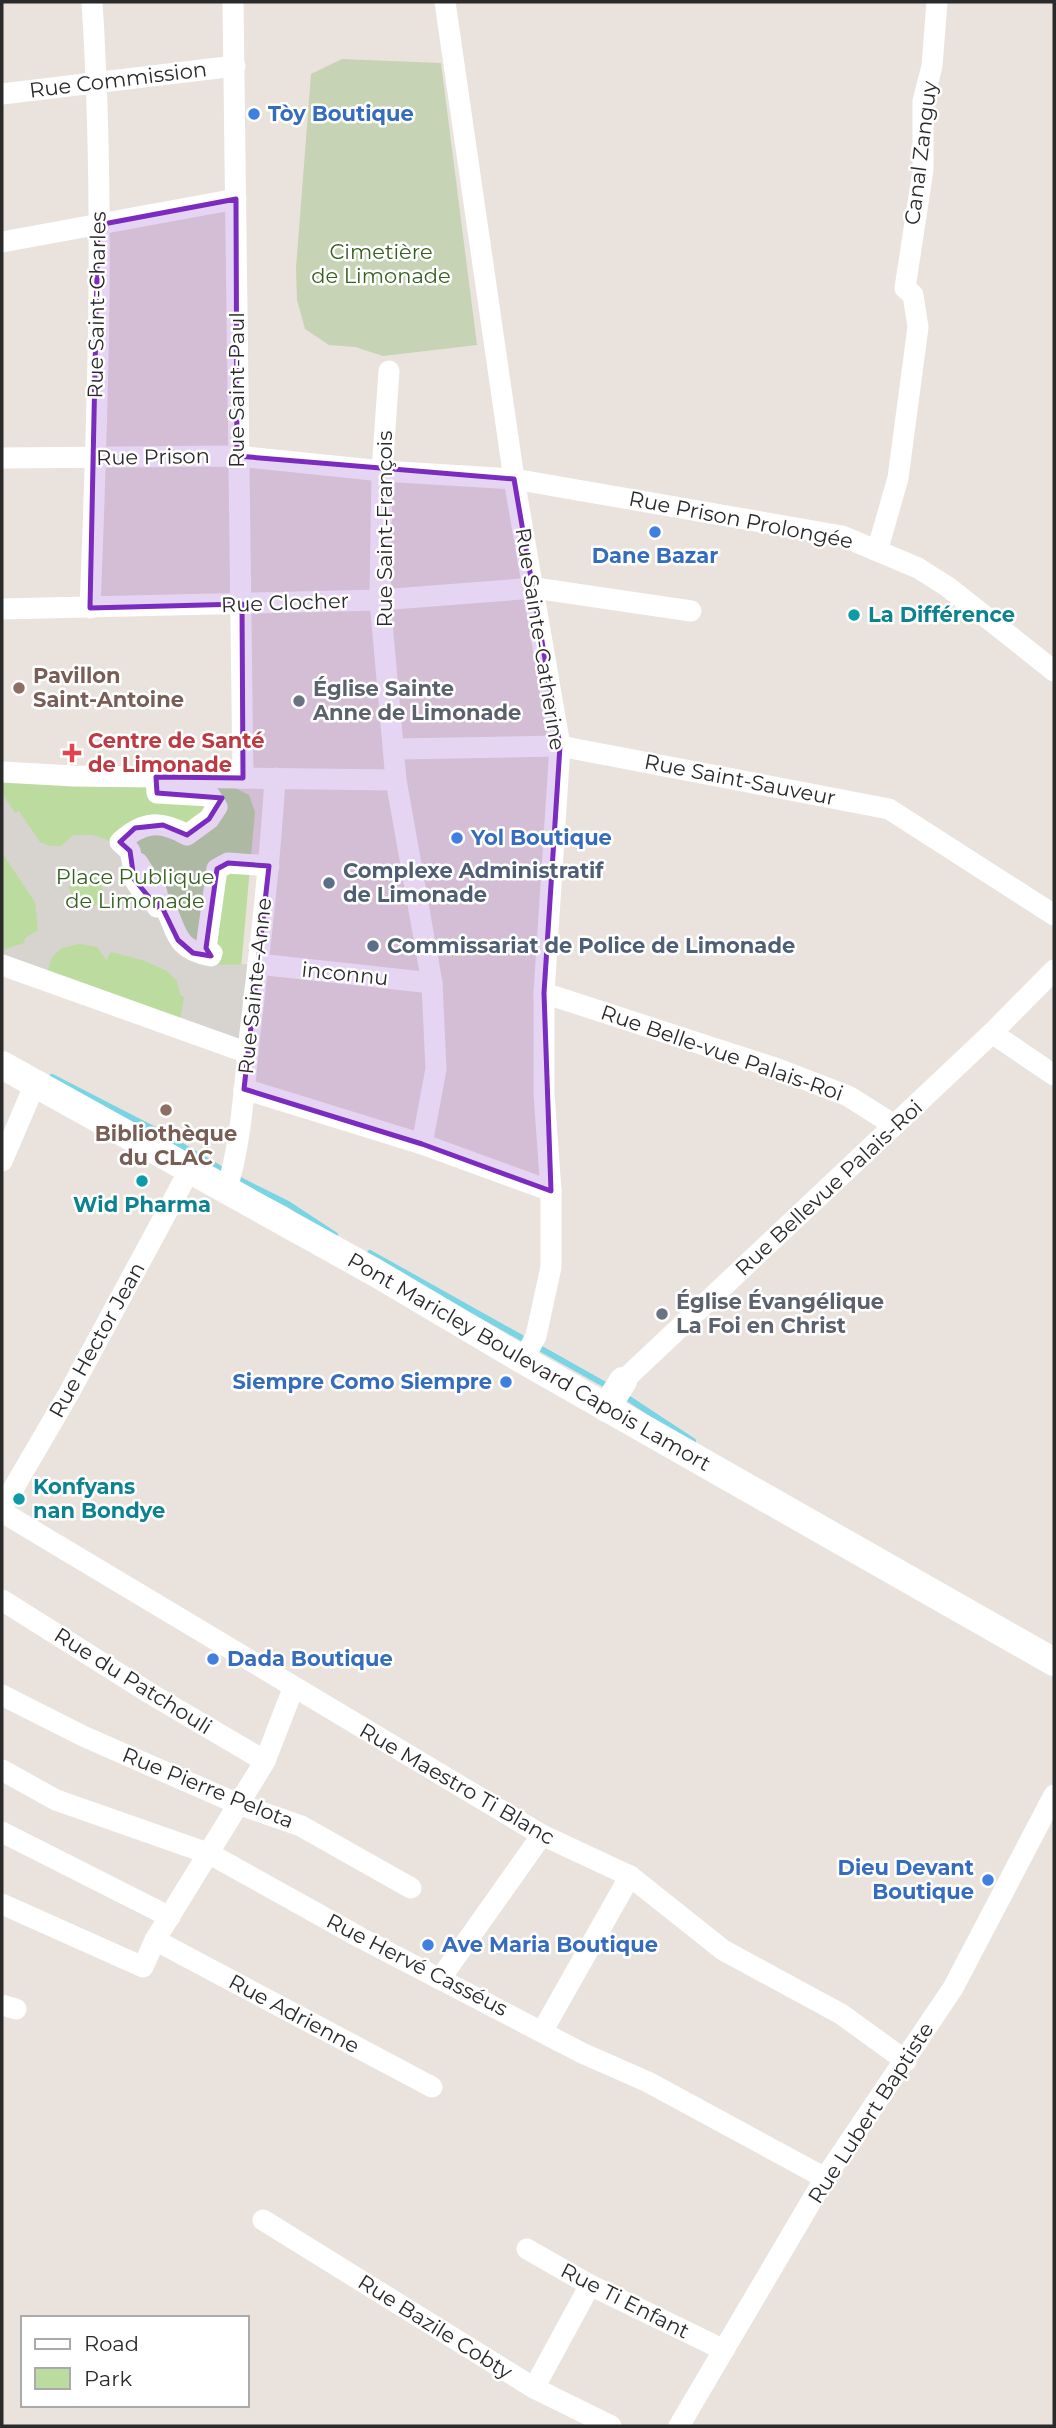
<svg xmlns="http://www.w3.org/2000/svg" width="1056" height="2428" viewBox="0 0 1056 2428" font-family="Montserrat,sans-serif">
  <rect width="100%" height="100%" fill="#eae3dd"/>
  <polygon fill="#bbdc9e" points="2,780 231,786 249,795 255,812 236,1024 187,1021 2,956"/>
  <polygon fill="#c7d3b5" points="342,59 441,63 477,345 383,356 355,347 329,345 305,329 297,300 296,268 311,74"/>
  <path fill="#d7d3cf" fill-rule="evenodd" d="M2,793L15,813L19,811L40,842L50,846H61L73,835H93L110,841L117,847L139,897L159,919L212,965L258,964L248,1053L179,1027L184,997L180,995L177,981L167,971L145,961L111,952L106,960L97,947L79,944L62,948L52,957L44,981L2,965V950L24,943L25,938L38,930L35,902L2,853ZM89,873L98,877L104,893L95,906L86,908L73,901L69,887L79,875Z"/>
  <g fill="none" stroke-linecap="round" stroke-linejoin="round">
    <g stroke="#79d5e3" stroke-width="6">
      <polyline points="52,1077 155,1130 226,1172"/>
      <polyline points="236,1178 288,1204 335,1235"/>
      <polyline points="370,1253 611,1388"/>
      <polyline points="623,1395 693,1441"/>
    </g>
    <g stroke="#fff" stroke-width="21">
      <polyline points="233,2 243,778"/>
      <polyline points="445,2 514,479 560,746 544,993 544,1094 551,1191 551,1267 536,1336 523,1360"/>
      <polyline points="2,94 235,66"/>
      <polyline points="2,242 236,199"/>
      <polyline points="389,371 382,471 380,600 396,780 432,983 436,1069 422,1144"/>
      <polyline points="2,458 237,456 382,471 514,479 842,536 918,568 948,587 1054,671"/>
      <polyline points="878,548 898,478 918,327 913,295 905,288 923,170 923,101 932,66 937,2"/>
      <path d="M90,608C98,406 105,203 92,2"/>
      <polyline points="2,609 380,600 535,588 691,611"/>
      <polyline points="396,749 560,746 889,809 1054,915"/>
      <polyline points="2,772 74,776 396,780"/>
      <path d="M156,777L157,793L210,796L217,807L209,819L187,835C160,820 143,821 120,842L130,851L133,865L138,863L144,873L134,879L140,888L153,882L157,893L152,899L157,907L162,902C178,927 171,949 211,956L212,953L206,948L217,869L228,863L269,866"/>
      <polyline points="258,964 432,983"/>
      <polyline points="2,965 248,1053"/>
      <polyline points="544,993 778,1069 848,1096 894,1125"/>
      <polyline points="992,1033 1054,1075"/>
      <polyline points="244,1089 422,1144 551,1191"/>
      <polyline points="2,1161 35,1084"/>
      <path d="M226,1192C242,1141 244,1086 250,1033C260,948 270,863 275,778"/>
      <polyline points="623,1381 992,1033 1054,970"/>
      <polyline points="2,1508 69,1393 189,1171"/>
      <polyline points="2,1512 542,1835 630,1876 723,1950 841,2014 906,2061"/>
      <polyline points="2,1600 151,1694 265,1761"/>
      <polyline points="2,1695 83,1736 238,1804 301,1826 411,1888"/>
      <polyline points="2,1770 56,1800 210,1854 361,1938 582,2053 648,2082 825,2178"/>
      <polyline points="2,1832 170,1917"/>
      <polyline points="2,1904 143,1967 155,1940 265,1761 293,1689"/>
      <polyline points="155,1940 432,2087"/>
      <polyline points="440,1979 542,1835"/>
      <polyline points="2,2005 16,2009"/>
      <polyline points="543,2030 630,1876"/>
      <polyline points="263,2220 534,2388 611,2426"/>
      <polyline points="527,2249 590,2285 724,2350"/>
      <polyline points="534,2388 590,2285"/>
      <polyline points="679,2426 825,2178 953,1988 1054,1795"/>
    </g>
    <g stroke="#fff" stroke-width="28">
      <polyline points="2,1065 376,1273 523,1360 1054,1662"/>
      <polyline points="606,1408 623,1381"/>
    </g>
  </g>
  <path fill="#7b2cbf" fill-opacity="0.2" stroke="#7b2cbf" stroke-width="5" stroke-linejoin="round" d="M236,199L237,456L514,479L560,746L544,993L551,1191L422,1144L244,1089L269,866L228,863L217,869L206,948L211,956L193,953L178,940L160,903L157,907L134,879L130,851L120,842L135,828L163,825L187,835L209,819L222,798L157,793L156,777L243,778L242,604L90,608L98,225Z"/>
  <g fill="#3f7fe0" stroke="#fff" stroke-width="2.5">
    <circle cx="254" cy="114" r="7"/>
    <circle cx="655" cy="532" r="7"/>
    <circle cx="457" cy="838" r="7"/>
    <circle cx="506" cy="1382" r="7"/>
    <circle cx="213" cy="1659" r="7"/>
    <circle cx="988" cy="1880" r="7"/>
    <circle cx="428" cy="1945" r="7"/>
  </g>
  <g fill="#0f9aa8" stroke="#fff" stroke-width="2.5">
    <circle cx="854" cy="615" r="7"/>
    <circle cx="142" cy="1181" r="7"/>
    <circle cx="19" cy="1499" r="7"/>
  </g>
  <g fill="#8d6e63" stroke="#fff" stroke-width="2.5">
    <circle cx="19" cy="688" r="7"/>
    <circle cx="166" cy="1110" r="7"/>
  </g>
  <g fill="#6b7280" stroke="#fff" stroke-width="2.5">
    <circle cx="299" cy="701" r="7"/>
    <circle cx="662" cy="1314" r="7"/>
  </g>
  <path fill="#e0444e" stroke="#fff" stroke-width="2.5" d="M68.5 742.5h7v7h7v7h-7v7h-7v-7h-7v-7h7z"/>
  <g fill="#5c6f8a" stroke="#fff" stroke-width="2.5">
    <circle cx="329" cy="883" r="7"/>
    <circle cx="373" cy="946" r="7"/>
  </g>
  <g text-anchor="middle" stroke-width="5" stroke-linejoin="round" paint-order="stroke">
    <g font-size="21" fill="#2a2a2a" stroke="#fff">
      <text transform="translate(118 80) rotate(-7)" y="7">Rue Commission</text>
      <text transform="translate(921 153) rotate(-83)" y="7">Canal Zanguy</text>
      <text transform="translate(97 305) rotate(-89)" y="7">Rue Saint-Charles</text>
      <text transform="translate(237 390) rotate(-90)" y="7">Rue Saint-Paul</text>
      <text transform="translate(153 457) rotate(-1)" y="7">Rue Prison</text>
      <text transform="translate(741 520) rotate(11)" y="7">Rue Prison Prolongée</text>
      <text transform="translate(385 529) rotate(-90)" y="7">Rue Saint-François</text>
      <text transform="translate(285 603) rotate(-2)" y="7">Rue Clocher</text>
      <text transform="translate(540 639) rotate(81)" y="7">Rue Sainte-Catherine</text>
      <text transform="translate(740 780) rotate(11)" y="7">Rue Saint-Sauveur</text>
      <text transform="translate(345 974) rotate(6)" y="7">inconnu</text>
      <text transform="translate(255 986) rotate(-84)" y="7">Rue Sainte-Anne</text>
      <text transform="translate(722 1053) rotate(19)" y="7">Rue Belle-vue Palais-Roi</text>
      <text transform="translate(829 1188) rotate(-43)" y="7">Rue Bellevue Palais-Roi</text>
      <text transform="translate(97 1340) rotate(-61)" y="7">Rue Hector Jean</text>
      <text transform="translate(529 1362) rotate(30)" y="7">Pont Maricley Boulevard Capois Lamort</text>
      <text transform="translate(133 1681) rotate(32)" y="7">Rue du Patchouli</text>
      <text transform="translate(457 1784) rotate(30)" y="7">Rue Maestro Ti Blanc</text>
      <text transform="translate(208 1788) rotate(22)" y="7">Rue Pierre Pelota</text>
      <text transform="translate(417 1965) rotate(27)" y="7">Rue Hervé Casséus</text>
      <text transform="translate(294 2014) rotate(28)" y="7">Rue Adrienne</text>
      <text transform="translate(871 2113) rotate(-57)" y="7">Rue Lubert Baptiste</text>
      <text transform="translate(625 2301) rotate(27)" y="7">Rue Ti Enfant</text>
      <text transform="translate(435 2327) rotate(32)" y="7">Rue Bazile Cobty</text>
    </g>
    <g font-size="21" font-weight="bold" fill="#366cbe" stroke="#fff" text-anchor="start">
      <text x="268" y="121">Tòy Boutique</text>
      <text x="655" y="563" text-anchor="middle">Dane Bazar</text>
      <text x="471" y="845">Yol Boutique</text>
      <text x="492" y="1389" text-anchor="end">Siempre Como Siempre</text>
      <text x="227" y="1666">Dada Boutique</text>
      <text x="974" y="1875" text-anchor="end">Dieu Devant<tspan x="974" dy="24">Boutique</tspan></text>
      <text x="442" y="1952">Ave Maria Boutique</text>
    </g>
    <g font-size="21" fill="#366020" stroke="#fff">
      <text x="381" y="259">Cimetière<tspan x="381" dy="24">de Limonade</tspan></text>
      <text x="135" y="884">Place Publique<tspan x="135" dy="24">de Limonade</tspan></text>
    </g>
    <g font-size="21" font-weight="bold" fill="#0d838f" stroke="#fff" text-anchor="start">
      <text x="868" y="622">La Différence</text>
      <text x="142" y="1212" text-anchor="middle">Wid Pharma</text>
      <text x="33" y="1494">Konfyans<tspan x="33" dy="24">nan Bondye</tspan></text>
    </g>
    <g font-size="21" font-weight="bold" fill="#785e54" stroke="#fff" text-anchor="start">
      <text x="33" y="683">Pavillon<tspan x="33" dy="24">Saint-Antoine</tspan></text>
      <text x="166" y="1141" text-anchor="middle">Bibliothèque<tspan x="166" dy="24">du CLAC</tspan></text>
    </g>
    <g font-size="21" font-weight="bold" fill="#5b616d" stroke="#fff" text-anchor="start">
      <text x="313" y="696">Église Sainte<tspan x="313" dy="24">Anne de Limonade</tspan></text>
      <text x="676" y="1309">Église Évangélique<tspan x="676" dy="24">La Foi en Christ</tspan></text>
    </g>
    <g font-size="21" font-weight="bold" fill="#be3a42" stroke="#fff" text-anchor="start">
      <text x="88" y="748">Centre de Santé<tspan x="88" dy="24">de Limonade</tspan></text>
    </g>
    <g font-size="21" font-weight="bold" fill="#4e5e75" stroke="#fff" text-anchor="start">
      <text x="343" y="878">Complexe Administratif<tspan x="343" dy="24">de Limonade</tspan></text>
      <text x="387" y="953">Commissariat de Police de Limonade</text>
    </g>
  </g>
  <rect width="1056" height="2428" fill="none" stroke="#2a2a2a" stroke-width="7"/>
  <rect x="21" y="2316" width="228" height="91" fill="#ffffff" stroke="#aaaaaa" stroke-width="2"/>
  <rect x="35" y="2339" width="35" height="10" fill="#ffffff" stroke="#aaaaaa" stroke-width="2"/>
  <text x="84" y="2351" font-size="21" fill="#2a2a2a">Road</text>
  <rect x="35" y="2368" width="35" height="21" fill="#bbdc9e" stroke="#aaaaaa" stroke-width="2"/>
  <text x="84" y="2386" font-size="21" fill="#2a2a2a">Park</text>
</svg>
